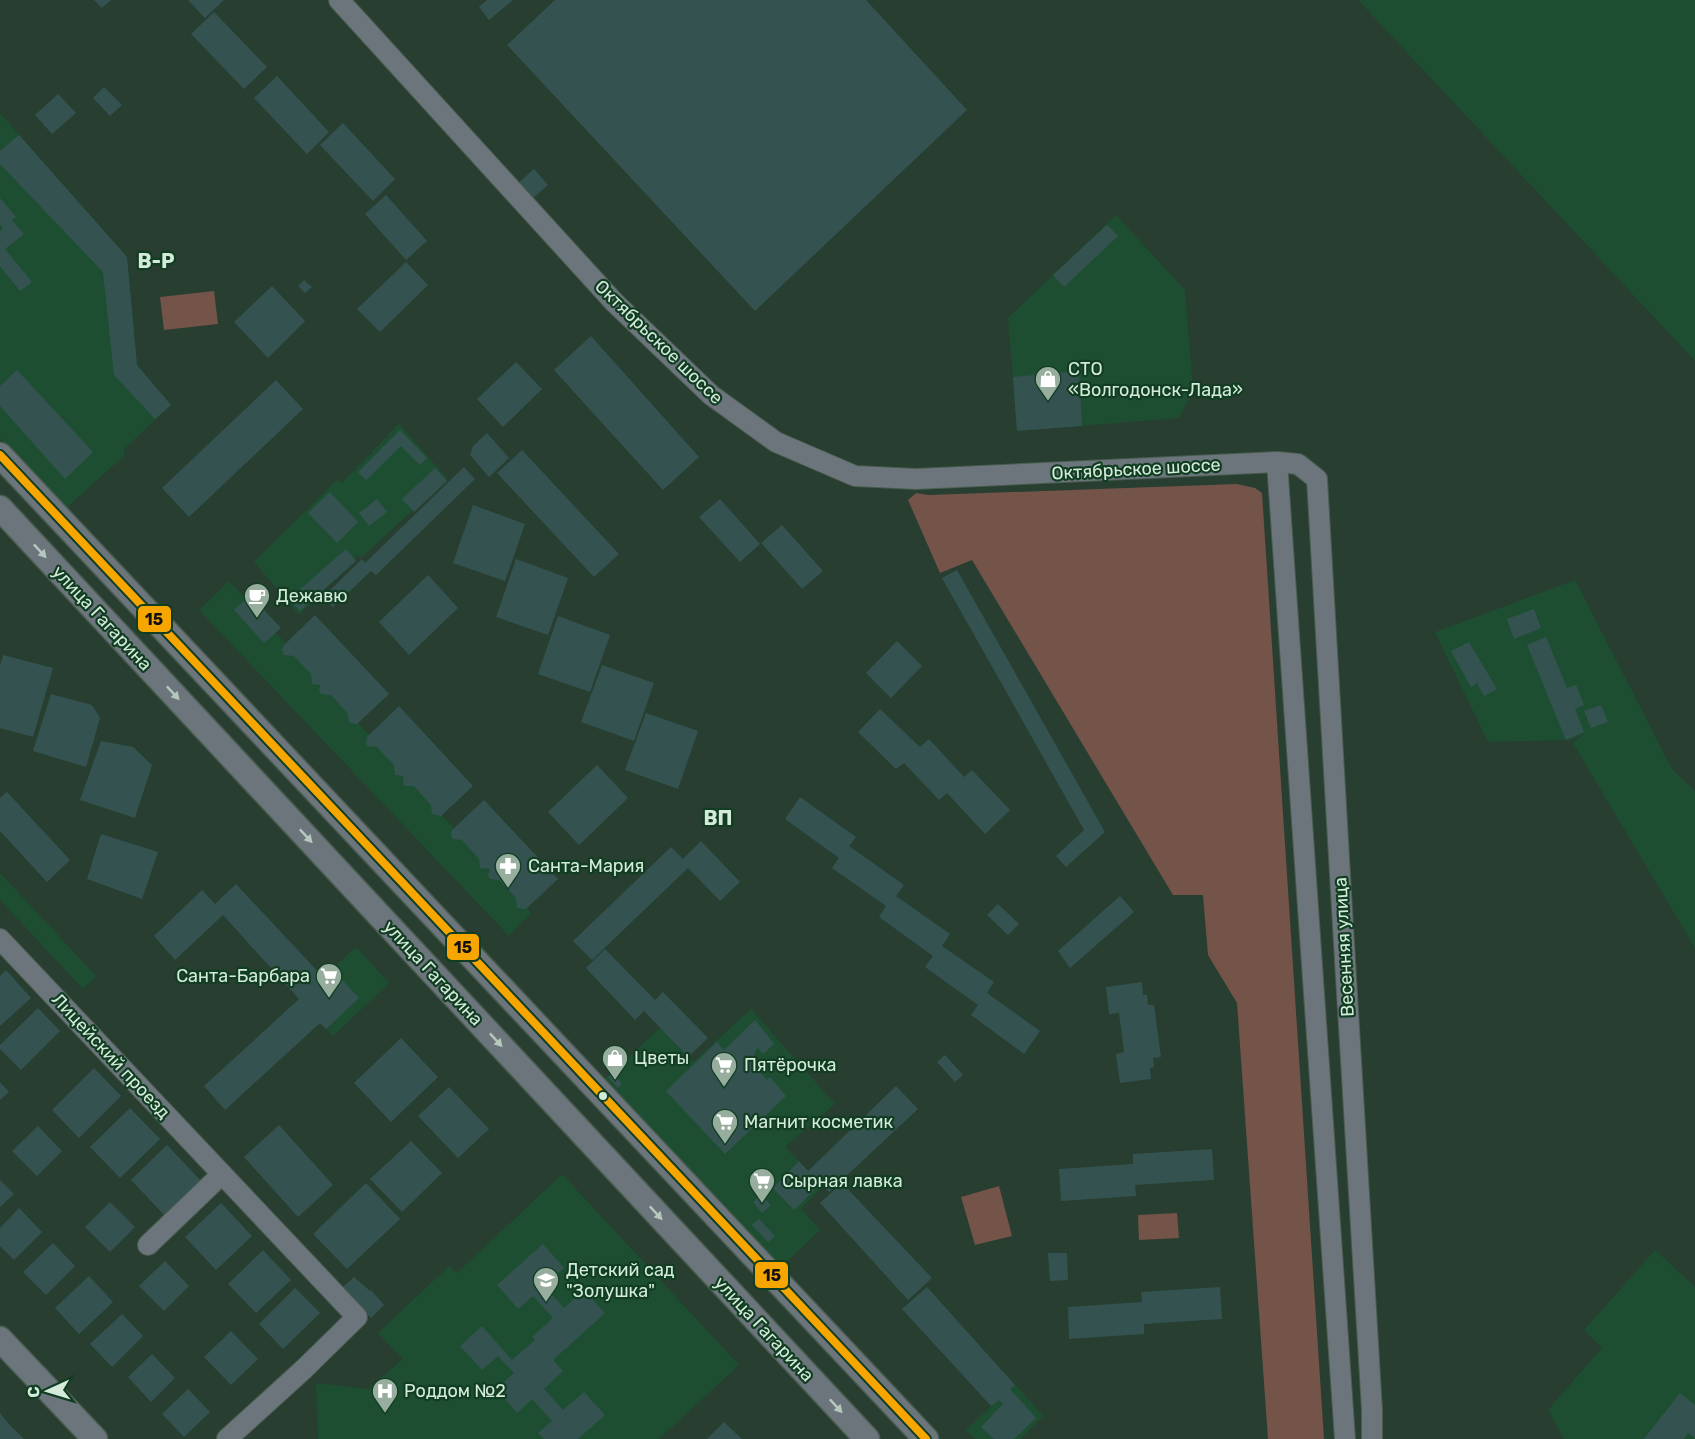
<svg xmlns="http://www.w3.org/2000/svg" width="1695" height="1439" viewBox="0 0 1695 1439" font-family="Rubik,sans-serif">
  <rect width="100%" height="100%" fill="#273e30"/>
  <g fill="#1e4e32">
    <polygon points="1358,0 1695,0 1695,361"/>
    <polygon points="0,113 127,257 137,365 171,405 123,450 125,455 66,508 0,438"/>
    <polygon points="1116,215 1185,290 1193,391 1179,418 1017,431 1008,318"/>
    <polygon points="399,424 447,478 361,558 358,555 299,615 254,562 337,480 342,483 346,479"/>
    <polygon points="1575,580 1672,769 1695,791 1695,948 1573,743 1584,734 1570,740 1488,742 1435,632"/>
    <polygon points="229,581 531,913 509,936 199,610"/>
    <polygon points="0,873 96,976 83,989 0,900"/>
    <polygon points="356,947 389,983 333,1036 299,1000"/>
    <polygon points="751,1009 835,1104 785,1147 823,1186 801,1209 820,1230 776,1272 601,1082 660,1028 693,1062"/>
    <polygon points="562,1174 739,1365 659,1439 318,1439 316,1383 368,1389 403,1359 378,1333 449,1266 457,1273"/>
    <polygon points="1655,1250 1695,1287 1695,1439 1564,1439 1548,1410 1602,1348 1584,1330"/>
    <polygon points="1015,1384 1043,1416 1020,1439 975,1439 966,1430"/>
  </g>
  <g fill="#745348">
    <polygon points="214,291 218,324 164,330 160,297"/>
    <polygon points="1237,484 1255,488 1262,493 1324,1439 1268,1439 1237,1003 1208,955 1203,895 1173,895 972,560 940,573 908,500 916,493 929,495"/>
    <polygon points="999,1186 1012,1236 975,1245 961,1197"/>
    <polygon points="1177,1213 1179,1238 1139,1240 1138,1215"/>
  </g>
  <g fill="#345350">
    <polygon points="94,0 111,0 102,8"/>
    <polygon points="188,0 224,0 205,18"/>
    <polygon points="487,0 513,0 489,20 479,7"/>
    <polygon points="555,0 866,0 967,110 755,311 507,45"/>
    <polygon points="214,12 267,67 244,89 191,34"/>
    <polygon points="277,76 329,132 307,154 254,98"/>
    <polygon points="104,87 122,105 110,116 93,98"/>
    <polygon points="58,94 76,113 52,134 35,115"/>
    <polygon points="343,123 395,179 373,201 320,145"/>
    <polygon points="19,135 127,257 137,365 171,405 155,419 114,375 103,272 0,164 0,151"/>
    <polygon points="534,169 548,185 532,199 517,184"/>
    <polygon points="386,195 427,241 406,260 365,214"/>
    <polygon points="0,198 16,217 12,220 24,234 5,249 32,282 20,291 0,266 0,231 3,229 0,225"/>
    <polygon points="1107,225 1118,236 1064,287 1053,275"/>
    <polygon points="406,262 428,285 380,332 357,309"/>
    <polygon points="304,280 312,287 305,293 298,286"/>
    <polygon points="272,286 305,321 268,358 234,322"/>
    <polygon points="591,336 699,457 663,490 554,370"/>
    <polygon points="516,362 542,389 503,427 477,399"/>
    <polygon points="17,370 93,452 65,479 0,406 0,386"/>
    <polygon points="1079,371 1082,426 1017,431 1013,377"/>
    <polygon points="276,380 303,409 189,517 162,488"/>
    <polygon points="400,430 427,458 420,465 401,446 366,480 358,472"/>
    <polygon points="487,433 509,458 489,477 470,455 473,446"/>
    <polygon points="522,450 619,554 594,577 497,473"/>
    <polygon points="464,467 475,479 376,575 371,571 333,607 323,597 362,559 365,563"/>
    <polygon points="435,468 447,481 414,512 402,499"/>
    <polygon points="330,492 358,522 337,543 308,513"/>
    <polygon points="377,499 387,512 369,526 359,513"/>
    <polygon points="720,499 760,544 740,562 699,517"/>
    <polygon points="473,505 525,524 505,581 453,563"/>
    <polygon points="782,525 823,571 802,589 761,543"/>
    <polygon points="346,549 356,561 300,611 289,599"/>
    <polygon points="516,559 568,578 548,635 496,617"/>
    <polygon points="957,570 1105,832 1066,867 1056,856 1084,830 942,578"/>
    <polygon points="428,575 458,608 409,655 379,622"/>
    <polygon points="250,595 281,628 264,643 234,610"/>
    <polygon points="1534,609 1541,628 1514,639 1507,619"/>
    <polygon points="315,615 389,694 357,724 349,723 348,714 331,695 321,694 319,690 321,685 312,684 311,674 294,656 284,655 282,650 284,645"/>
    <polygon points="558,616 610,635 590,692 538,674"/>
    <polygon points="1546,637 1567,688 1576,685 1584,705 1575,709 1584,732 1566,740 1527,645"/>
    <polygon points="897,641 922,666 891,698 866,673"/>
    <polygon points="1469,642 1497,689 1484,696 1477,683 1471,687 1451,651"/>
    <polygon points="3,655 53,668 33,737 0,728 0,666"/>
    <polygon points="602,665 654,683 634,741 581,722"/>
    <polygon points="51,694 92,705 100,718 86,767 33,751"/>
    <polygon points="1601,705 1608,722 1591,728 1584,711"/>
    <polygon points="399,706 473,786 441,816 432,814 431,805 414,786 404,786 403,781 404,776 395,775 394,765 377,747 367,746 366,742 367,737"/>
    <polygon points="880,709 920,747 929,739 964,777 972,770 1010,810 985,834 947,793 939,800 904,763 896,769 858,732"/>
    <polygon points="646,713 698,731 678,789 625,770"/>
    <polygon points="101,741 133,747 152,765 135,818 80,800"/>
    <polygon points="597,765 628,798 579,845 548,812"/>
    <polygon points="7,792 70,860 47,882 0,831 0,798"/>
    <polygon points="800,797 856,837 849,846 904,885 896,896 950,934 942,946 994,982 987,993 1040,1031 1024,1054 971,1015 978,1005 925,967 933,956 879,917 886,906 832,868 839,858 785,819"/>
    <polygon points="484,800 558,879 526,909 517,908 516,898 499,880 490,879 488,875 490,869 480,868 479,859 462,840 453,839 451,835 452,830"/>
    <polygon points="101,834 158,852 142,899 87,879"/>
    <polygon points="701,841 740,882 720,901 688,868 592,960 573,941 671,847 683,859"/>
    <polygon points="236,884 323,977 332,969 359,998 326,1029 320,1023 225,1110 204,1086 299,999 223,915 175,960 154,936 202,890 215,904"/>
    <polygon points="1120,896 1134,912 1070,968 1058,951"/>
    <polygon points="998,904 1019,924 1008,935 987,915"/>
    <polygon points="605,949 655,1000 663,992 708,1038 688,1057 644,1011 635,1020 586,968"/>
    <polygon points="6,970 31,998 0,1026 0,976"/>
    <polygon points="1142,982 1143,995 1147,995 1148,1005 1154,1005 1161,1057 1153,1058 1154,1067 1150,1068 1151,1079 1120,1083 1116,1054 1124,1052 1119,1013 1109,1014 1106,987"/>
    <polygon points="38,1008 60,1031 21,1070 0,1049 0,1045"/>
    <polygon points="755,1020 774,1044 763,1054 758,1048 755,1052 753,1065 767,1080 770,1077 786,1096 725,1154 666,1091 717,1042 724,1050"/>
    <polygon points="401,1038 438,1077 391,1122 354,1083"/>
    <polygon points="945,1055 963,1075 955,1082 937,1062"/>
    <polygon points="94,1068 121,1096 79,1138 52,1110"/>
    <polygon points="613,1073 622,1084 618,1088 608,1077"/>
    <polygon points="0,1082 9,1092 0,1100"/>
    <polygon points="896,1086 918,1109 829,1192 821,1184 794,1210 773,1188 799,1161 808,1171"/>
    <polygon points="449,1087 489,1129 458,1158 418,1116"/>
    <polygon points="130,1108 160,1139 120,1178 90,1147"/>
    <polygon points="279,1125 333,1185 298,1217 244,1157"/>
    <polygon points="38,1126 62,1151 37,1176 12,1151"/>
    <polygon points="411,1141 442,1173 402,1212 370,1179"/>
    <polygon points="167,1145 202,1182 166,1217 131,1180"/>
    <polygon points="1212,1149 1214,1180 1135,1185 1136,1196 1061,1201 1059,1169 1133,1164 1133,1154"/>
    <polygon points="0,1180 14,1194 0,1207"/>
    <polygon points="366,1183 400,1219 347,1269 313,1234"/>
    <polygon points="842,1183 932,1278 908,1300 820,1203"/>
    <polygon points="761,1195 771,1205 762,1213 753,1202"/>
    <polygon points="110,1202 135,1227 110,1252 85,1227"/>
    <polygon points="221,1203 252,1236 216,1270 185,1237"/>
    <polygon points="19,1208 42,1232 14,1260 0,1246 0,1228"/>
    <polygon points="759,1219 775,1236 768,1242 752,1225"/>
    <polygon points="53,1243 75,1266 46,1295 23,1272"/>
    <polygon points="543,1244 564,1268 544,1286 564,1308 584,1290 605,1313 553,1360 563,1371 544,1389 563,1410 584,1392 605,1415 578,1439 544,1439 538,1433 552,1421 532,1399 517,1413 496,1389 514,1373 498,1356 482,1370 460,1346 482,1326 512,1360 535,1340 532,1337 553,1318 533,1296 518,1309 497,1285"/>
    <polygon points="263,1250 291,1280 256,1313 228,1284"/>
    <polygon points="1048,1253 1067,1253 1068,1280 1050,1281"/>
    <polygon points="165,1261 189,1286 164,1311 139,1286"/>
    <polygon points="89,1276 113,1302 79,1334 55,1308"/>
    <polygon points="354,1277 370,1291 371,1290 384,1305 371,1318 342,1288"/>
    <polygon points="927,1287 1015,1385 1010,1389 1036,1418 1014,1439 994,1439 981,1427 1003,1404 999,1400 991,1406 902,1309"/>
    <polygon points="1220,1287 1222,1319 1144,1324 1144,1334 1069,1339 1068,1307 1142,1302 1141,1292"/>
    <polygon points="295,1288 320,1313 283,1349 259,1324"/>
    <polygon points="122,1314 143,1336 112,1367 90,1344"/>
    <polygon points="231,1331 258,1359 231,1385 204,1357"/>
    <polygon points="152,1354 175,1378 151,1402 128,1377"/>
    <polygon points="188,1389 210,1412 184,1437 162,1414"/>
    <polygon points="1680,1393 1695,1405 1695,1438 1688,1433 1684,1439 1644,1439"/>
    <polygon points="0,1413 9,1424 24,1439 0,1439"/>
    <polygon points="724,1422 742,1439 707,1439"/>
  </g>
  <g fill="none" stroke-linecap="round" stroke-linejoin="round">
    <g stroke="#485c4f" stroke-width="22">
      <g id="minor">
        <path d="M339,0L614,302L711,395L776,442L855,476L916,479L1277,462L1298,464L1317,479C1337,789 1351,1100 1372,1410V1439"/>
        <polyline points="1277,462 1345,1439"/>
        <polyline points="0,939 357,1317 304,1369 227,1439"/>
        <polyline points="148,1245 222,1174"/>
      </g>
    </g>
    <g stroke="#485c4f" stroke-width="27">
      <g id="tertiary">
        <polyline points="0,455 926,1439"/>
        <polyline points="0,508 867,1439"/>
        <polyline points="0,1339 95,1439"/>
      </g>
    </g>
    <use href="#minor" stroke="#6d757c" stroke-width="20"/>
    <use href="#tertiary" stroke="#6d757c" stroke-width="24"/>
    <g stroke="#113d23" stroke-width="12">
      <polyline id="bus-1" points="0,455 926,1439"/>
    </g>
    <use href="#bus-1" stroke="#f7a600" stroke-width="8"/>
  </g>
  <defs><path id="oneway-solid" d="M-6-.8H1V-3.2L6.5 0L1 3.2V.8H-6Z" transform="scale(1.5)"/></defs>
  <g fill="#b5c8be">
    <use href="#oneway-solid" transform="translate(40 551) rotate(47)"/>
    <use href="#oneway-solid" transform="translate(173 693) rotate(47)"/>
    <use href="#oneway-solid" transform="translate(306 836) rotate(47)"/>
    <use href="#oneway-solid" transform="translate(496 1040) rotate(47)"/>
    <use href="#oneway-solid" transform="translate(656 1213) rotate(47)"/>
    <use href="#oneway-solid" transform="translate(836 1406) rotate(47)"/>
  </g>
  <defs>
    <g id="shop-pin" transform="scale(1.35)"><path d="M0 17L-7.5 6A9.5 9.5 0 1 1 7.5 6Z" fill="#97ae9e" stroke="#113d23"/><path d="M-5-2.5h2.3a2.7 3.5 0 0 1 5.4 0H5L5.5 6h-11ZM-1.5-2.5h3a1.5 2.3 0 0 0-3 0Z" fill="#fff"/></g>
    <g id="cafe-pin" transform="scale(1.35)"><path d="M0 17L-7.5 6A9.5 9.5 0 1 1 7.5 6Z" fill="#97ae9e" stroke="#113d23"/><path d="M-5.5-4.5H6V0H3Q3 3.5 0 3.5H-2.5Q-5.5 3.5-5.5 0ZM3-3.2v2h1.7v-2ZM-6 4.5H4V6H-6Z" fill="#fff"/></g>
    <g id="pharmacy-pin" transform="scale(1.35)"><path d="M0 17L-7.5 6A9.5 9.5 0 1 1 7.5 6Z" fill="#97ae9e" stroke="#113d23"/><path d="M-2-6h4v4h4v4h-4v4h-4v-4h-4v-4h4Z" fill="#fff"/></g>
    <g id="supermarket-pin" transform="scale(1.35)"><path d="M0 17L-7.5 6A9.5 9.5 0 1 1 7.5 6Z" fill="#97ae9e" stroke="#113d23"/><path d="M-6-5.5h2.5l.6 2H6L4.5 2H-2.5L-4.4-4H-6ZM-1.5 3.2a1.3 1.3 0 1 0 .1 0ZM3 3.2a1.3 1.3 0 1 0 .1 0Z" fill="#fff"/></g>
    <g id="school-pin" transform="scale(1.35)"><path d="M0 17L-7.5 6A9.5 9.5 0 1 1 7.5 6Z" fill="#97ae9e" stroke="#113d23"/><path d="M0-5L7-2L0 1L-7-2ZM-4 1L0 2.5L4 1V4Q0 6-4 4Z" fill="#fff"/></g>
    <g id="hospital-pin" transform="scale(1.35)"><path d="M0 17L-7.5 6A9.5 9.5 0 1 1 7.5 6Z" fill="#97ae9e" stroke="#113d23"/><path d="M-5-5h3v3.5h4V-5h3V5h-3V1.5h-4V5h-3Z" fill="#fff"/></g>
  </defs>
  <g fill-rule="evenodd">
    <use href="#shop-pin" x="1048" y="379"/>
    <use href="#cafe-pin" x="257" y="596"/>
    <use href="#pharmacy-pin" x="508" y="866"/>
    <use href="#supermarket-pin" x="329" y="976"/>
    <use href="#shop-pin" x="615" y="1058"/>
    <use href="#supermarket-pin" x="724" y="1065"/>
    <use href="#supermarket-pin" x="725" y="1122"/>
    <use href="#supermarket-pin" x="762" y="1181"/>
    <use href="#school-pin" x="546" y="1280"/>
    <use href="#hospital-pin" x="385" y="1391"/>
  </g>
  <circle fill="#d4ebda" stroke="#113d23" stroke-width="2" cx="603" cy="1096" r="5"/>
  <g text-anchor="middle" stroke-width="4.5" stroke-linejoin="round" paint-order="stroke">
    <g font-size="18" fill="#d4ebda" stroke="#113d23">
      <text transform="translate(659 342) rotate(44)" y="6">Октябрьское шоссе</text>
      <text transform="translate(1136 469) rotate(-3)" y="6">Октябрьское шоссе</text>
      <text transform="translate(102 618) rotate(47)" y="6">улица Гагарина</text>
      <text transform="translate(1344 947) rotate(-93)" y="6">Весенняя улица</text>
      <text transform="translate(433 973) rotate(47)" y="6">улица Гагарина</text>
      <text transform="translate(111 1056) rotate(47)" y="6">Лицейский проезд</text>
      <text transform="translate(764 1329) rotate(47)" y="6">улица Гагарина</text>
    </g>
    <g font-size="18" fill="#d4ebda" stroke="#113d23" text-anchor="start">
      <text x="1068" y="375">СТО<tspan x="1068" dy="21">«Волгодонск-Лада»</tspan></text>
      <text x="276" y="602">Дежавю</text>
      <text x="528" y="872">Санта-Мария</text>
      <text x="310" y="982" text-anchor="end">Санта-Барбара</text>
      <text x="634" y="1064">Цветы</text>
      <text x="744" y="1071">Пятёрочка</text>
      <text x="744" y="1128">Магнит косметик</text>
      <text x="782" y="1187">Сырная лавка</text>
      <text x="566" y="1276">Детский сад<tspan x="566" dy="21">"Золушка"</tspan></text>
      <text x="404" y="1397">Роддом №2</text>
    </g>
    <g font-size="20" font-weight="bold" fill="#d4ebda" stroke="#113d23">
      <text x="156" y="268">В-Р</text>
      <text x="718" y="825">ВП</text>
    </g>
  </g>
  <g stroke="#113d23" stroke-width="2">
    <rect x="137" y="605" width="35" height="28" rx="6" fill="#f7a600"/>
    <rect x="446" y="933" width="34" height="28" rx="6" fill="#f7a600"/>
    <rect x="754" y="1261" width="35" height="28" rx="6" fill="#f7a600"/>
  </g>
  <g font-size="16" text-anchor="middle" font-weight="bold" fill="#111">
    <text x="154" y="625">15</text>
    <text x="463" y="953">15</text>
    <text x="772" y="1281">15</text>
  </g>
  <g transform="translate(48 1391) rotate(266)" stroke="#113d23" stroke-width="4.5" paint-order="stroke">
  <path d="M0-4.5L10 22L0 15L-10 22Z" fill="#d4ebda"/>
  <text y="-9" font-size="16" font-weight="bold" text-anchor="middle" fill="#d4ebda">С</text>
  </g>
</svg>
